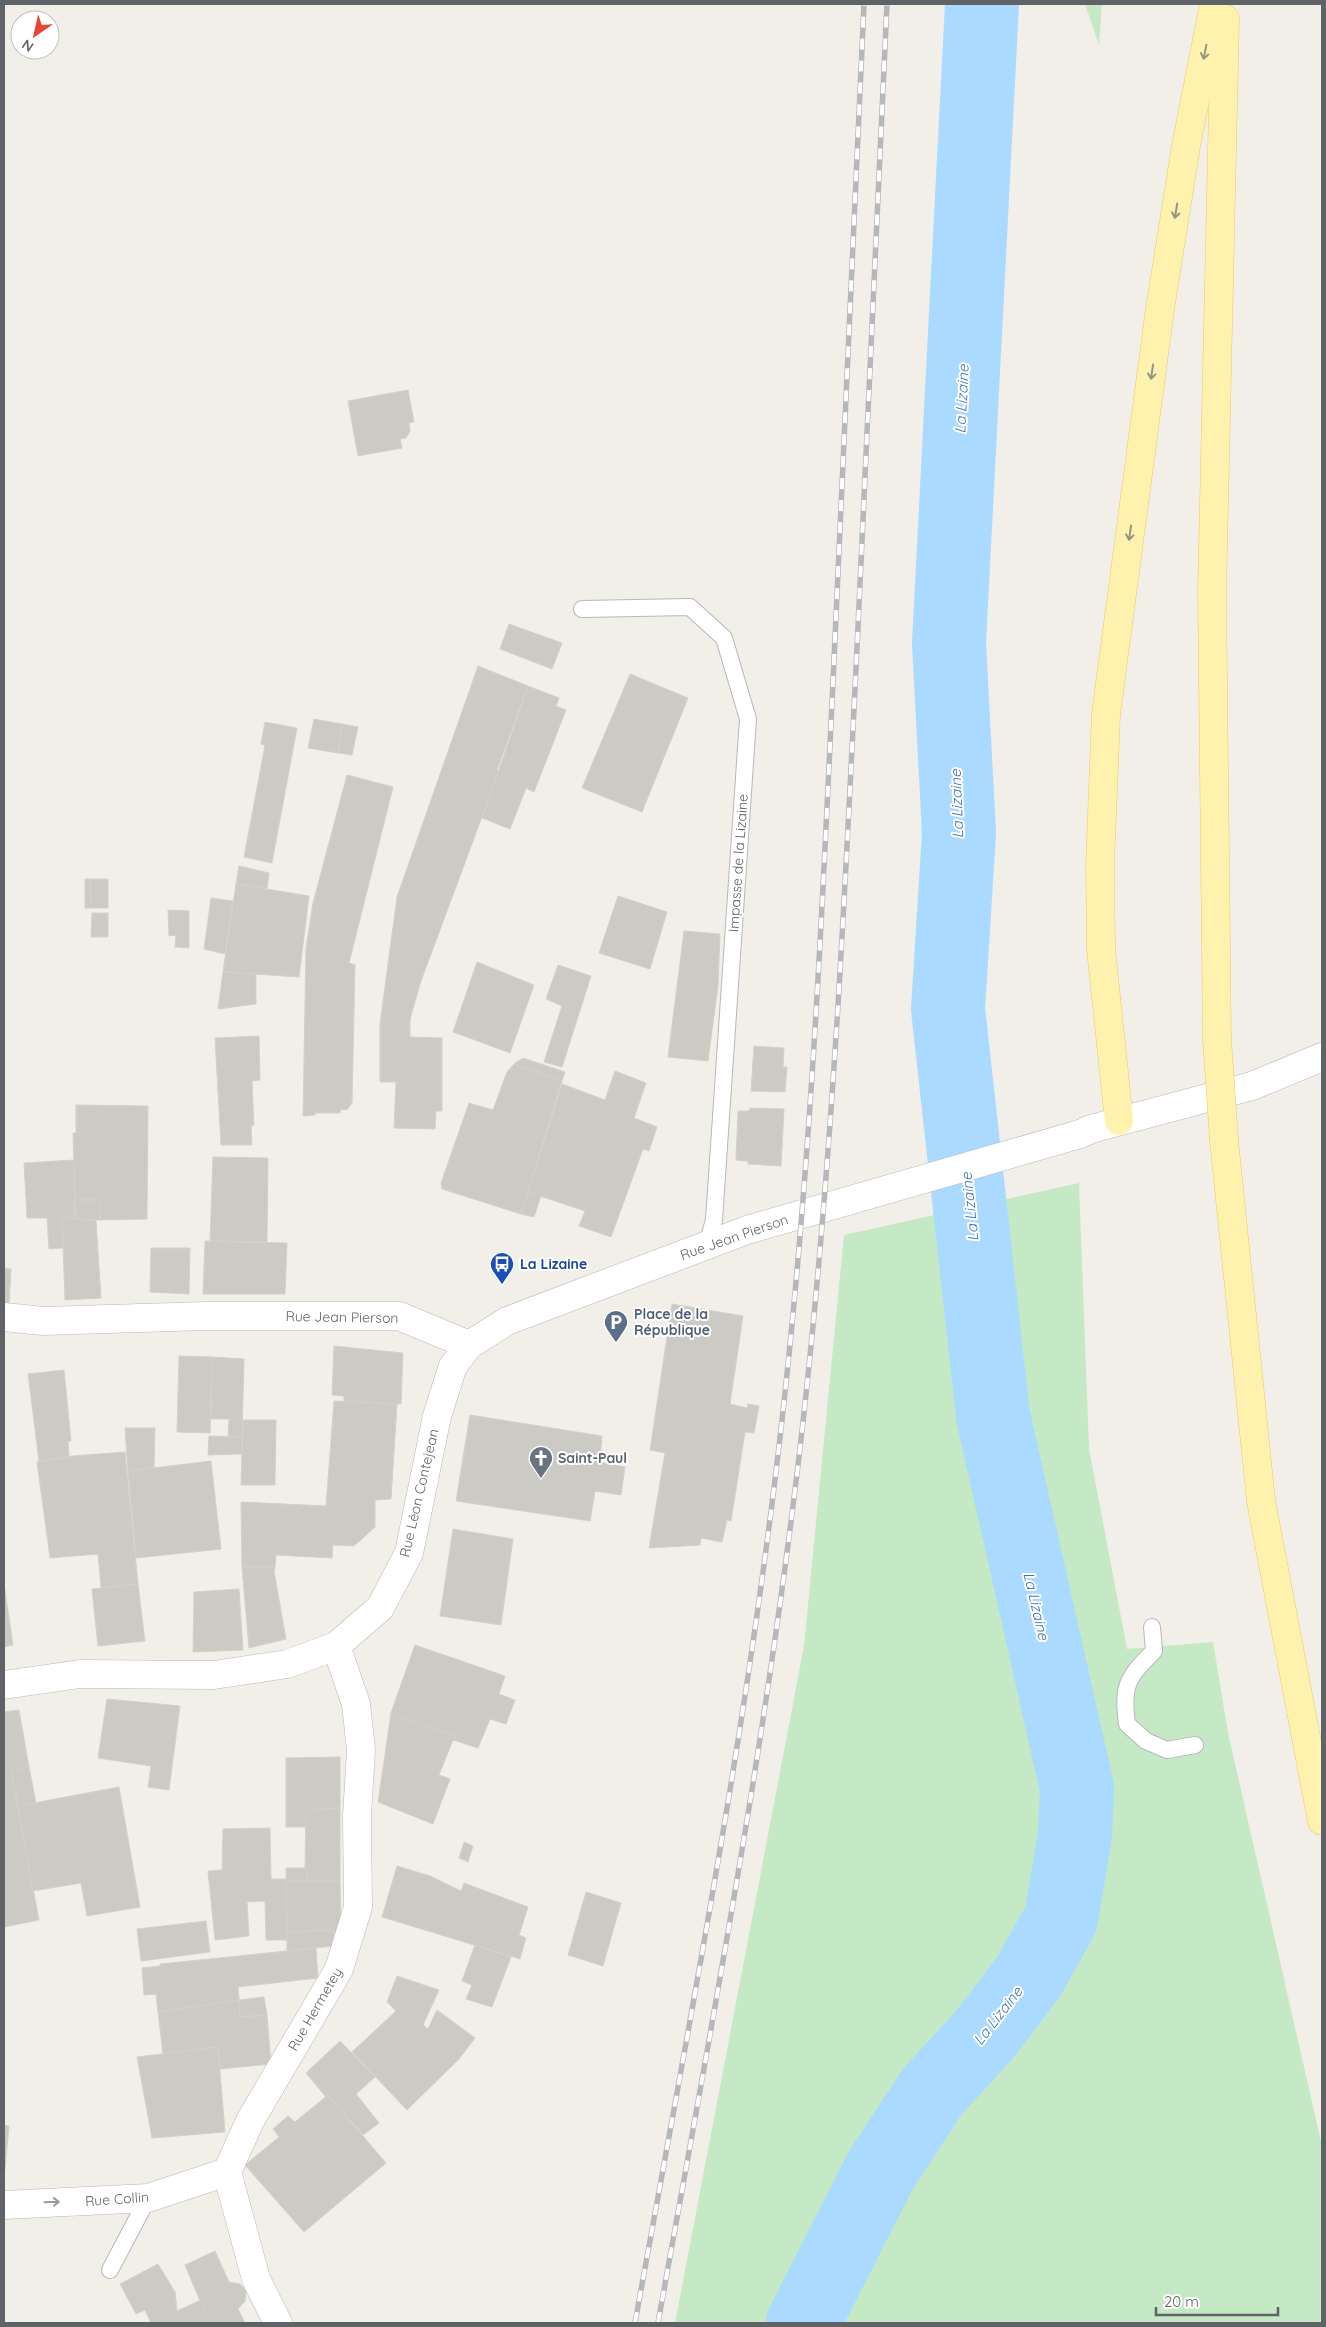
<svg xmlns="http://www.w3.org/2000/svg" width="1326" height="2327" viewBox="0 0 1326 2327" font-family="Quicksand,sans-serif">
  <rect width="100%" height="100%" fill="#f1efe8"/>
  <g fill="#c5e8c5">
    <polygon points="1085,4 1102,4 1099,45"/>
    <polygon points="1079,1183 1089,1449 1127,1649 1213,1642 1228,1733 1322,2146 1322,2323 675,2323 804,1646 844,1235"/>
  </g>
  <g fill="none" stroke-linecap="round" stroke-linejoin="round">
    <polyline stroke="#aadaff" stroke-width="74" points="803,2323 881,2170 932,2092 985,2034 1029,1976 1061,1919 1075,1835 1077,1788 993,1416 948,1009 959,833 949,643 982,4"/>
  </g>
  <g fill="#cccac5" stroke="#d6d1c6">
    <polygon points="408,390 414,422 409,423 410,431 406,438 400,439 402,448 358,456 348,401"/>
    <polygon points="509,624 562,643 552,669 500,649"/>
    <polygon points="478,666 528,686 497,770 499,771 421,981 410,1019 410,1037 442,1038 442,1111 436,1111 435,1129 394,1128 396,1082 380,1082 380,1024 397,897"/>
    <polygon points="630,674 688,698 642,812 582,788"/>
    <polygon points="528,686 559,698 556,706 566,710 534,792 526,788 510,829 482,818"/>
    <polygon points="314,719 342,724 338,753 308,748"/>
    <polygon points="265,722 297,728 272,863 244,857 265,745 261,744"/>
    <polygon points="342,724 358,727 352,755 338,753"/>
    <polygon points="347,775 393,787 349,963 355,965 352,1103 347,1110 341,1109 340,1113 315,1113 315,1115 303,1116 306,948 313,903"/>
    <polygon points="239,866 269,873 267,889 236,884"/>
    <polygon points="85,879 90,879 91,908 85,908"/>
    <polygon points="90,879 108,879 108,908 91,908"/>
    <polygon points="236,884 309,896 299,977 223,972"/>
    <polygon points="618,896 667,912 650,969 599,953"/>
    <polygon points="211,898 233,901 225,954 204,949"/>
    <polygon points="168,910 189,911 189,948 175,947 176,935 169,936"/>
    <polygon points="92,913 108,913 108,937 91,937"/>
    <polygon points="684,931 720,934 718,986 708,1061 668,1057"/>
    <polygon points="477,962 534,985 510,1053 453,1032"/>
    <polygon points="558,965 591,976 562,1067 544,1062 562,1006 546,999"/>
    <polygon points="223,972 256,974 256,1004 218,1009"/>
    <polygon points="259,1036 260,1080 252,1081 254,1125 251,1126 252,1145 221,1145 215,1038"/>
    <polygon points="754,1046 784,1048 783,1067 787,1067 785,1092 751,1091"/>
    <polygon points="523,1058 565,1072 562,1081 514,1064"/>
    <polygon points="514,1064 562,1081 521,1214 442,1189 441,1183 469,1103 493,1110 507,1072"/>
    <polygon points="615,1071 646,1083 634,1118 657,1127 649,1151 643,1149 611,1237 579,1226 585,1211 528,1192 562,1084 605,1100"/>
    <polygon points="76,1105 148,1106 147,1219 100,1220 100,1200 75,1200 73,1133 76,1133"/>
    <polygon points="750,1108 784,1109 781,1166 748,1164 748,1161 736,1160 738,1111 749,1111"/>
    <polygon points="213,1157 268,1158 267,1242 210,1241"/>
    <polygon points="74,1160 75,1218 62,1217 63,1248 49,1249 47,1218 27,1218 24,1163"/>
    <polygon points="528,1192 541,1196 534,1217 521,1214"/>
    <polygon points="75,1200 100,1200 100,1220 76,1220"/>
    <polygon points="62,1217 96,1221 101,1298 65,1300"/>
    <polygon points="205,1241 287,1243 285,1294 203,1294"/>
    <polygon points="151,1248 190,1248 189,1294 150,1292"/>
    <polygon points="4,1268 11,1269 9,1303 4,1302"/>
    <polygon points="672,1304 743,1316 730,1404 747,1408 748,1404 759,1406 754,1433 745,1432 731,1521 727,1520 722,1542 701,1538 700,1545 649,1548 665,1453 650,1450"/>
    <polygon points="334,1346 403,1353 401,1404 344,1402 344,1396 332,1395"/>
    <polygon points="179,1356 212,1357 210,1433 177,1432"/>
    <polygon points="212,1357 244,1359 242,1437 228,1437 229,1419 211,1419"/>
    <polygon points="64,1370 71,1441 68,1441 69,1457 39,1461 28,1374"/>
    <polygon points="334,1401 397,1404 391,1499 375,1500 375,1527 354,1546 333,1545 332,1558 276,1555 275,1567 242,1567 241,1502 326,1506"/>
    <polygon points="470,1415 602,1436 600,1462 625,1467 621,1495 595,1491 590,1521 456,1501"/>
    <polygon points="243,1420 276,1420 275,1485 241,1485"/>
    <polygon points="125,1428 155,1428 154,1468 128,1471"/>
    <polygon points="209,1436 242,1437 242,1454 208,1455"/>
    <polygon points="125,1452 138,1584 101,1588 98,1554 50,1558 37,1462 73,1456"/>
    <polygon points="211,1461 221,1549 136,1558 128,1471"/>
    <polygon points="453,1529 513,1539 501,1625 440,1616"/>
    <polygon points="242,1567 275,1567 274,1571 286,1639 249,1648"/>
    <polygon points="4,1584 13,1645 4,1647"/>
    <polygon points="138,1584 145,1641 98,1646 92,1589"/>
    <polygon points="239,1589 243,1650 193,1652 194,1592"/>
    <polygon points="415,1645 505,1676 499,1694 515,1700 506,1724 490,1719 478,1748 453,1740 455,1735 391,1713"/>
    <polygon points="107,1699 180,1706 169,1790 148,1787 151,1766 98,1758"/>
    <polygon points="19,1710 29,1767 11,1771 39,1920 4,1927 4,1712"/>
    <polygon points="391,1713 455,1735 439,1775 450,1779 433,1824 378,1802"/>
    <polygon points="340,1757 340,1808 306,1810 307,1827 286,1827 286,1758"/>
    <polygon points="29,1767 36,1803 18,1806 11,1771"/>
    <polygon points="119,1787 140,1907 87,1916 81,1883 33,1891 18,1806"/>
    <polygon points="340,1808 340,1881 307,1881 305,1868 306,1810"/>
    <polygon points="270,1828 271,1879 286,1879 287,1940 266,1940 265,1901 247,1902 249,1936 215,1940 208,1871 222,1870 223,1829"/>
    <polygon points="464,1842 473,1846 468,1862 459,1858"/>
    <polygon points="397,1866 430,1876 461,1891 464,1883 528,1907 519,1935 526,1938 520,1959 382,1917"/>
    <rect x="286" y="1868" width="21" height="13"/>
    <polygon points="286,1881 340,1881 341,1932 334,1932 334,1930 287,1932"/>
    <polygon points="586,1892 621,1903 603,1966 568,1955"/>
    <polygon points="206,1921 210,1952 141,1961 137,1929"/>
    <polygon points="334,1930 334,1946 287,1951 287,1932"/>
    <polygon points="475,1945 511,1957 492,2007 466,1999 472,1985 462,1981"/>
    <polygon points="316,1948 318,1978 238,1987 239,2000 158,2012 156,1994 144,1995 142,1968 160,1966 160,1964"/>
    <polygon points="397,1976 439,1990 423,2025 428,2029 437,2010 475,2038 459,2059 407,2110 352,2052 396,2011 387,2002"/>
    <polygon points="264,1997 267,2015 240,2017 239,2000"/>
    <polygon points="239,2000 240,2017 267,2015 271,2064 220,2069 218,2047 163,2054 158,2012"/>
    <polygon points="340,2041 375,2077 356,2094 379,2123 363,2135 328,2095 326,2097 306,2073"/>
    <polygon points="218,2047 225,2132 152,2138 137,2057"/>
    <polygon points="328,2095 386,2163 304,2232 245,2165 279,2137 273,2129 288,2116 295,2122"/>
    <polygon points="4,2125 9,2126 4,2179"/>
    <polygon points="215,2251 229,2282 240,2284 246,2291 245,2301 238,2309 245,2323 211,2323 200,2301 185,2265"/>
    <polygon points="158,2264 175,2292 177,2311 201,2300 211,2323 151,2323 145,2310 136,2314 120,2284"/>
  </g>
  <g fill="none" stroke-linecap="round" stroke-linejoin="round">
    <g stroke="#b5b8bc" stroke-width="18">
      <g id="service">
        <polyline points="582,609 690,607 724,638 748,719 714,1220 707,1245"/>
        <path d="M1152,1627L1154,1651C1127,1678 1122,1685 1127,1724L1146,1741L1167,1750L1195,1745"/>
        <polyline points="110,2270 148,2198"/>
      </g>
    </g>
    <g stroke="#b5b8bc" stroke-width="29">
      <g id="minor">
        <polyline points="4,1317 43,1321 207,1316 399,1316 469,1345"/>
        <polyline points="4,2205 148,2198 227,2172"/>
        <polyline points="278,2323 256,2279 227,2172 250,2121 339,1969 358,1907 357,1816 361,1750 356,1704 336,1646"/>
      </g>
    </g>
    <g stroke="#b5b8bc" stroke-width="29">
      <polyline id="tertiary" points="4,1685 80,1674 214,1675 287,1664 336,1646 380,1608 409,1553 437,1416 453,1366 469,1345 507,1321 747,1230 1080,1134 1091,1129 1252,1086 1322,1057"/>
    </g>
    <g stroke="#f2c960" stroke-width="29">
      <g id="primary">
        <polyline points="1217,1039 1212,592 1225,19"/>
        <polyline points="1119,1121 1101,949 1100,865 1106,714 1160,309 1186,146 1214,4"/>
        <polyline points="1224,1140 1261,1501 1322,1821"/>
      </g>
    </g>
    <use href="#service" stroke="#fff" stroke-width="16"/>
    <use href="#minor" stroke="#fff" stroke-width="28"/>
    <use href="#tertiary" stroke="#fff" stroke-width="28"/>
    <use href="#primary" stroke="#fff2af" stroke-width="28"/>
    <g stroke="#b6b7b8" stroke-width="5.5">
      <g id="rail">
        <path d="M635,2323C692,2008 754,1693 787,1374C812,1136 823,898 834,660C844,441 854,222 864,4"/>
        <path d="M658,2323C714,2012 774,1700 807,1385C833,1140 845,894 857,648C867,433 877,219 887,4"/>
      </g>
    </g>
    <use href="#rail" stroke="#fff" stroke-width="4" stroke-dasharray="11" stroke-linecap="butt"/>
    <g stroke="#f2c960" stroke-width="29" stroke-linecap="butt">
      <polyline id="primary-bridge" points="1217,1039 1224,1140"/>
    </g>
    <use href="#primary-bridge" stroke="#fff2af" stroke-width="28"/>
  </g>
  <defs><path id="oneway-shaft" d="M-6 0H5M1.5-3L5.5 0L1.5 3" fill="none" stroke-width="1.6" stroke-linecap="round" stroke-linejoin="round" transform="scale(1.25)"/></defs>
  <g stroke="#979581">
    <use href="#oneway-shaft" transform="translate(1205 52) rotate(101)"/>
    <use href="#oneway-shaft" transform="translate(1176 211) rotate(99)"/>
    <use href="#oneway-shaft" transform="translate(1152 372) rotate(98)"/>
    <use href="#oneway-shaft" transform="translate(1130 533) rotate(98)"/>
  </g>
  <use stroke="#979a9d" href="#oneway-shaft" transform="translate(52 2202) rotate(-2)"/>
  <defs>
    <g id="bus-pin" transform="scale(1.25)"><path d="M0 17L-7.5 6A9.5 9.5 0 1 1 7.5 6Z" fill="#1a4fb4" stroke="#fff"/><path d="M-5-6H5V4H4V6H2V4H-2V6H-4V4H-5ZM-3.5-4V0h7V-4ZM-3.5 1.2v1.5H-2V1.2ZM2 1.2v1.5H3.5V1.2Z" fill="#fff"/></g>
    <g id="parking-pin" transform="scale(1.25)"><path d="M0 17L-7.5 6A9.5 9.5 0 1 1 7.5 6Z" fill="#5c6f8a" stroke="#fff"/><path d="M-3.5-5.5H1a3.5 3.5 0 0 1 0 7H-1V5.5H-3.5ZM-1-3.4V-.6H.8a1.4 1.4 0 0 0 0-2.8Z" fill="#fff"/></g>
    <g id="church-pin" transform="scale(1.25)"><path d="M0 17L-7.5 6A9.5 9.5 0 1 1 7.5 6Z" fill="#6b7280" stroke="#fff"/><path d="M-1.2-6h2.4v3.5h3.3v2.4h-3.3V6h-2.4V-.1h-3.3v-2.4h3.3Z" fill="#fff"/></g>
  </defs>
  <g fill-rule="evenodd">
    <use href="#bus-pin" x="502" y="1264"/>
    <use href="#parking-pin" x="616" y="1322"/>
    <use href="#church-pin" x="541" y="1458"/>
  </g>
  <g text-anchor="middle" stroke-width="4" stroke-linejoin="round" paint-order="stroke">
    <g font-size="14" fill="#5f6368" stroke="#fff">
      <text transform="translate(738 863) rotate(-86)" y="5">Impasse de la Lizaine</text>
      <text transform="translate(734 1237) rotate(-19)" y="5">Rue Jean Pierson</text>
      <text transform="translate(342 1317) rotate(1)" y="5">Rue Jean Pierson</text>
      <text transform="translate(419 1493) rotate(-77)" y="5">Rue Léon Contejean</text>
      <text transform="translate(315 2009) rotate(-60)" y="5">Rue Hermetey</text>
      <text transform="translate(117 2199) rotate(-4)" y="5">Rue Collin</text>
    </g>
    <g font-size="14" font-weight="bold" fill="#164399" stroke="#fff" text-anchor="start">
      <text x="520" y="1269">La Lizaine</text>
    </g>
    <g font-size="14" font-weight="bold" fill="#4e5e75" stroke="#fff" text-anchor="start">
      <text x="634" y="1319">Place de la<tspan x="634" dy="16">République</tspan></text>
    </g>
    <g font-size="14" font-weight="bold" fill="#5b616d" stroke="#fff" text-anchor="start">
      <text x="558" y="1463">Saint-Paul</text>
    </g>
    <g font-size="15" font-style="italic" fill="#4174aa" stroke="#fff">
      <text transform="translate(962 399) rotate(-87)" y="5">La Lizaine</text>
      <text transform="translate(957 804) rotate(-92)" y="5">La Lizaine</text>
      <text transform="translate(970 1207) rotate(-96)" y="5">La Lizaine</text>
      <text transform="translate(1036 1606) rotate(77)" y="5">La Lizaine</text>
      <text transform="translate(998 2016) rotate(-52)" y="5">La Lizaine</text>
    </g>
  </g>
  <rect width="1326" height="2327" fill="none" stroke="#5f6368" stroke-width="10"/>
  <g transform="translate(35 35) rotate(214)"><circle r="24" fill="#ffffff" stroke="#bfc1c3"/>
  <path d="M0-4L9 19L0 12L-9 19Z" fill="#ea4335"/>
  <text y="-8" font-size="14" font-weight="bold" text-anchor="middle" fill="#5f6368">N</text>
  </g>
  <path d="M1156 2307v8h122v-8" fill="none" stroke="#5f6368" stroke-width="2.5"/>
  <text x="1164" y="2307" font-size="15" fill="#5f6368" stroke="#ffffff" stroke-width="4" paint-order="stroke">20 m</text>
</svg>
